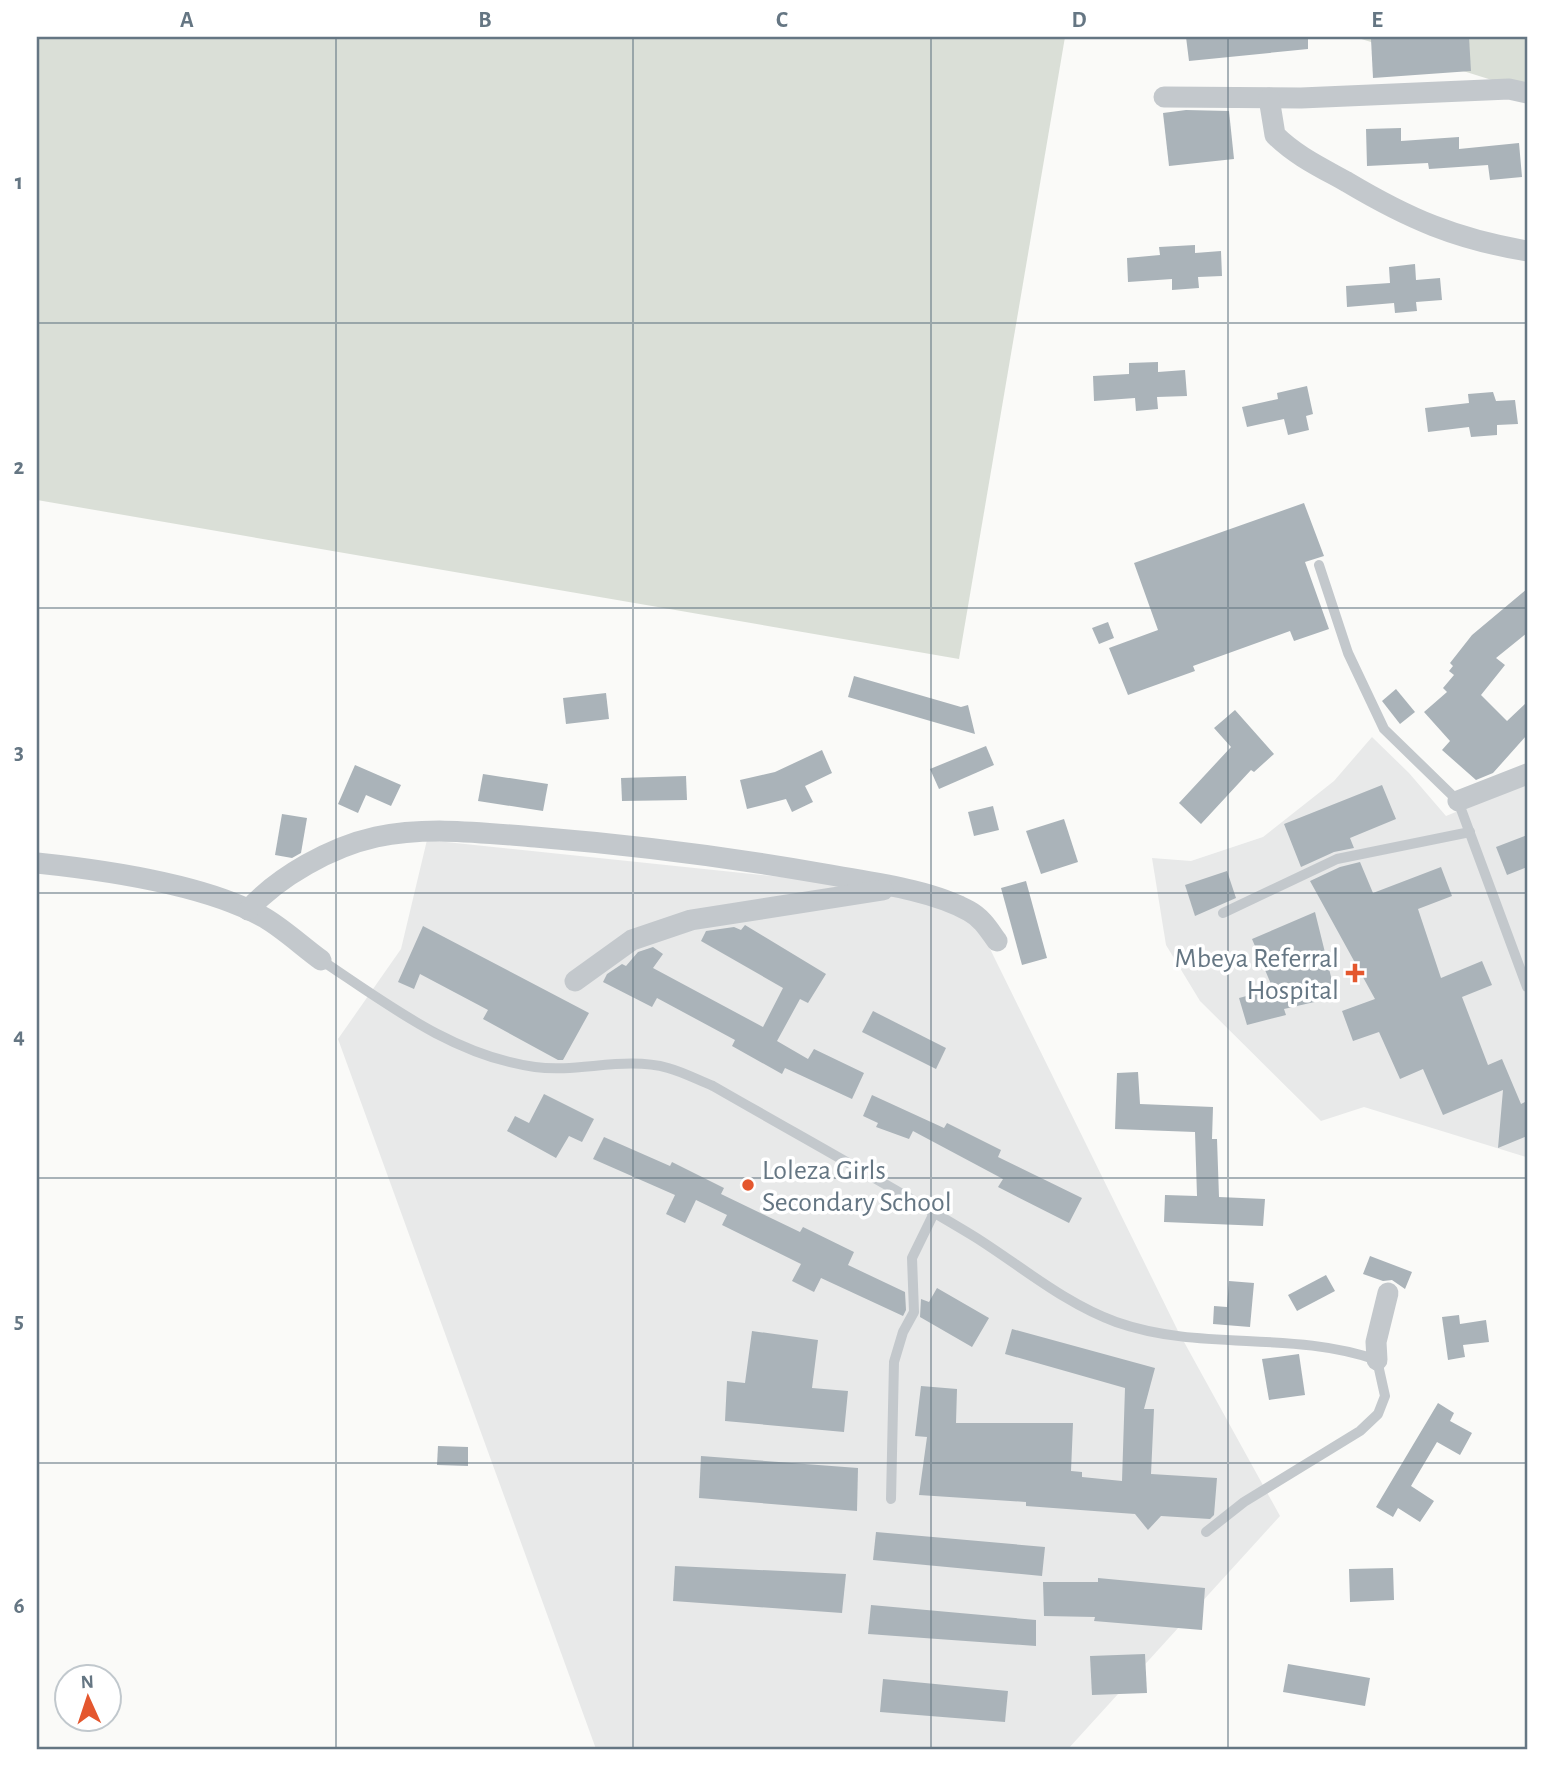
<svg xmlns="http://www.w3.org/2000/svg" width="1564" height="1786" viewBox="0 0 1564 1786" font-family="'Alegreya Sans',sans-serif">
  <rect width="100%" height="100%" fill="#fafaf8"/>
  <g fill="#e8e9e9">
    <polygon points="1372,737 1409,773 1446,816 1527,783 1527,1162 1526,1157 1364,1107 1321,1121 1200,1001 1166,945 1152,858 1191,861 1263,837 1334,781"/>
    <polygon points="427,840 964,896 1178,1331 1280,1516 1068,1749 596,1749 338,1039 401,949"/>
  </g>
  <g fill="#dadfd7">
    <polygon points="37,37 1065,37 959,659 37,500"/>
    <polygon points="1355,37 1527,37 1527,91"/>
  </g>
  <g fill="#aab3b9">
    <polygon points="1186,37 1308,37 1308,49 1189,61"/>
    <polygon points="1404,37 1469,37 1471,71 1373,78 1371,39"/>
    <polygon points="1186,110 1229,111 1234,159 1169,166 1163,113"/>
    <polygon points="1401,128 1401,141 1459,137 1459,149 1519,143 1522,177 1490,180 1488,165 1429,169 1428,163 1367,166 1366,129"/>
    <polygon points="1195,245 1195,253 1221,251 1222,276 1198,277 1199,288 1172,290 1172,279 1128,282 1127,258 1160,255 1159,247"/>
    <polygon points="1415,264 1416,280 1440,278 1442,300 1416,302 1417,311 1395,313 1394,303 1347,307 1346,286 1390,283 1389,267"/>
    <polygon points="1158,362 1158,372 1185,370 1187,396 1157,397 1158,409 1136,411 1135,398 1094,401 1093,376 1129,374 1129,363"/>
    <polygon points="1307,386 1313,414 1306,416 1309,430 1288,435 1284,419 1247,427 1242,407 1278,399 1277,393"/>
    <polygon points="1493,392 1496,401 1515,400 1518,424 1497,425 1497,435 1471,437 1469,427 1428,432 1425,408 1469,403 1468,394"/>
    <polygon points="1304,503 1324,556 1305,562 1329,629 1294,641 1290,631 1193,666 1195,671 1128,695 1109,648 1158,630 1134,563"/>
    <polygon points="1527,589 1527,633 1496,658 1505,665 1481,695 1507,721 1527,702 1527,735 1493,773 1476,780 1442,750 1450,741 1424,712 1447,692 1443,688 1454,675 1449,671 1453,666 1450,663 1472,635"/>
    <polygon points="1108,622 1114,638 1099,644 1092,628"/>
    <polygon points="854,676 961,707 968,705 975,734 848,697"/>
    <polygon points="1396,689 1415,712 1400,724 1382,701"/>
    <polygon points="606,693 609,719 566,724 563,698"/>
    <polygon points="1235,710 1274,754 1254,772 1251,770 1201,824 1179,803 1231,747 1214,728"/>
    <polygon points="986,746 994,765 939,789 930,769"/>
    <polygon points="822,750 832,773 805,786 813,802 792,812 786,799 747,809 740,780 775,772"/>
    <polygon points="355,765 401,785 391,806 366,795 358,813 338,804"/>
    <polygon points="483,774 548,784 543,811 478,801"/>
    <polygon points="686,776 687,800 622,801 621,778"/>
    <polygon points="1382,785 1396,819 1350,838 1354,848 1334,852 1301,867 1284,824"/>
    <polygon points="993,806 999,830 974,836 968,812"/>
    <polygon points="282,814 307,818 301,853 292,858 275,855"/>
    <polygon points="1064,819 1078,862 1041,874 1026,831"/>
    <polygon points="1527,835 1527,867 1507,875 1496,847"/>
    <polygon points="1360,862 1373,893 1441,867 1452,896 1418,909 1441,978 1482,961 1492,985 1462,997 1488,1065 1502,1059 1521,1104 1527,1101 1527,1136 1498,1148 1503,1090 1443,1115 1423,1069 1400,1079 1379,1032 1353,1041 1342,1011 1375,999 1310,881 1340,867"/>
    <polygon points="1227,871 1236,898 1195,916 1185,885"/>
    <polygon points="1026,881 1047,958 1022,965 1001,888"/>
    <polygon points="1315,912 1336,997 1284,1009 1286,1015 1247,1025 1239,998 1273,989 1252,939"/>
    <polygon points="745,925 826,974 808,1003 800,999 777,1041 808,1059 814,1049 864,1073 852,1099 785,1068 782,1074 732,1046 735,1040 657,998 652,1007 603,982 607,974 622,964 626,966 638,952 653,947 663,954 653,968 763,1027 783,988 701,941 706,931 734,927 741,930"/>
    <polygon points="423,926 589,1013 563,1060 558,1060 483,1019 488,1010 420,974 414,989 398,982"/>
    <polygon points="873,1011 946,1048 936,1069 862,1032"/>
    <polygon points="1138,1072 1140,1104 1213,1107 1212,1139 1217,1139 1219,1197 1265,1199 1263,1226 1164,1222 1165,1195 1197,1196 1195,1132 1115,1129 1117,1073"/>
    <polygon points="544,1094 594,1119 582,1142 569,1136 556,1158 507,1131 515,1116 529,1123"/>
    <polygon points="872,1095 944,1128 947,1123 1001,1150 998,1157 1082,1198 1069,1223 998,1187 1003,1179 913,1131 909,1139 876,1127 878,1123 863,1116"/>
    <polygon points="604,1137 670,1166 672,1162 724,1188 721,1194 800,1232 803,1227 854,1252 848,1265 905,1292 906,1310 903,1316 821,1278 814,1292 792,1281 801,1264 722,1225 727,1215 696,1200 685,1223 666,1214 675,1195 593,1159"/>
    <polygon points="1370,1256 1412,1272 1405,1289 1392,1280 1383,1281 1363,1274"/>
    <polygon points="1326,1275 1335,1291 1297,1311 1288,1295"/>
    <polygon points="1229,1281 1254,1283 1250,1327 1213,1324 1214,1306 1227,1307"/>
    <polygon points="937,1288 989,1318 972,1347 920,1317 921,1299 929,1302"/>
    <polygon points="1459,1315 1460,1324 1486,1320 1489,1342 1463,1345 1465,1357 1448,1360 1442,1317"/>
    <polygon points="1012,1329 1155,1368 1144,1409 1154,1409 1151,1474 1217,1478 1214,1515 1210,1519 1161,1516 1148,1530 1135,1514 1026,1506 1026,1502 919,1495 927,1437 915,1436 921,1386 957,1389 956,1423 1073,1423 1071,1471 1082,1472 1082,1477 1122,1481 1125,1388 1005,1354"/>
    <polygon points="752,1331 818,1340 812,1388 848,1391 844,1432 725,1421 727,1381 745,1383"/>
    <polygon points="1299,1354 1305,1395 1269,1400 1262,1359"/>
    <polygon points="1438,1403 1454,1413 1450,1421 1472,1433 1460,1455 1437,1442 1415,1479 1411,1486 1434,1501 1420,1522 1398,1508 1393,1517 1376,1507"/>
    <polygon points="438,1446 468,1447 468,1466 437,1465"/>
    <polygon points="701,1456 858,1468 857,1511 699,1498"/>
    <polygon points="876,1532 1045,1547 1042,1576 873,1560"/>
    <polygon points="675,1566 846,1574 842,1613 673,1601"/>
    <polygon points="1393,1568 1394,1600 1350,1602 1349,1569"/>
    <polygon points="1098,1578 1205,1588 1202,1630 1094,1621 1095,1617 1044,1616 1043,1582 1098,1582"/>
    <polygon points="871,1605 1036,1620 1036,1646 868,1634"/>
    <polygon points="1145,1654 1147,1693 1092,1695 1090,1656"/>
    <polygon points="1288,1664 1370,1678 1365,1706 1283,1692"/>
    <polygon points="883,1679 1008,1691 1005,1722 880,1712"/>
  </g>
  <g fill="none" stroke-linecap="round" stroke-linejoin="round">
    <g stroke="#c3c8cc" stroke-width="10">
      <polyline points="1319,565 1348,653 1384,729 1458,801 1527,987"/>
      <polyline points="1223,913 1337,859 1470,832"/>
      <path d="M321,960C387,1004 454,1056 535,1067C578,1073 625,1056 668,1068C683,1072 698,1080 713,1086C800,1136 889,1185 975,1237C1021,1266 1064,1303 1116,1322C1201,1352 1292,1330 1377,1360L1385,1396L1378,1414L1360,1431L1244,1502L1206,1532"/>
      <polyline points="891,1499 894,1362 903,1332 914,1312 912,1258 934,1213"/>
    </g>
    <g stroke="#c3c8cc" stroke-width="21">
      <polyline points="1164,97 1301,98 1509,89 1527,93"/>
      <path d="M1269,98L1275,135C1296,156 1322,168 1347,182C1409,219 1456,239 1527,251"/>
      <polyline points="1458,801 1527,774"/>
      <path d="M37,863C104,870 206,884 265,918C285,930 303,947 321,960"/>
      <path d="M248,910C279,876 331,847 376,837C428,826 483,833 535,837C633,845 729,857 825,874C868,882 930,889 969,911C982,918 989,930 997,941"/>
      <polyline points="575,981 632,940 691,920 883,890"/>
      <polyline points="1377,1360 1376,1342 1388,1293"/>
    </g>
  </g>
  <path fill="none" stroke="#657683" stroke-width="2" stroke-opacity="0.55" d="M336,37V1749M633,37V1749M931,37V1749M1228,37V1749M37,323H1527M37,608H1527M37,893H1527M37,1178H1527M37,1463H1527"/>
  <g fill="#e4572e" stroke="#fff" stroke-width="2.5">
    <path d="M1351.5 962.5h7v7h7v7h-7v7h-7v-7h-7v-7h7z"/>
    <circle cx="748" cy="1185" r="7"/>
  </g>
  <g text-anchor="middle" stroke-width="7" stroke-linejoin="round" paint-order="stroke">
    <g font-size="28" fill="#657683" stroke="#fff" text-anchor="end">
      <text x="1339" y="967">Mbeya Referral<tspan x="1339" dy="32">Hospital</tspan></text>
      <text x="762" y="1179" text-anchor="start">Loleza Girls<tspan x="762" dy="32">Secondary School</tspan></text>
    </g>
  </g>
  <rect width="1564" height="1786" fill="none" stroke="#ffffff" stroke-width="77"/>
  <g transform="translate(88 1698) rotate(357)"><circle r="33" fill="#ffffff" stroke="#c1c8cd" stroke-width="2"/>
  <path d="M0-5L12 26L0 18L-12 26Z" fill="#e4572e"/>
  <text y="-10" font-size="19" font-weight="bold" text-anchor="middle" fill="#657683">N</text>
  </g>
  <rect x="38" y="38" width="1488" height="1710" fill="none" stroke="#657683" stroke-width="2.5"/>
  <g font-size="23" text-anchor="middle" font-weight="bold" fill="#657683">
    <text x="187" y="27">A</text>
    <text x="485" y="27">B</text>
    <text x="782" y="27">C</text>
    <text x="1079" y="27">D</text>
    <text x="1377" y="27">E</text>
    <text x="19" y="189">1</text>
    <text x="19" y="474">2</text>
    <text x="19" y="759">3</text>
    <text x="19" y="1043">4</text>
    <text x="19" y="1328">5</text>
    <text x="19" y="1613">6</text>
  </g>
</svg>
